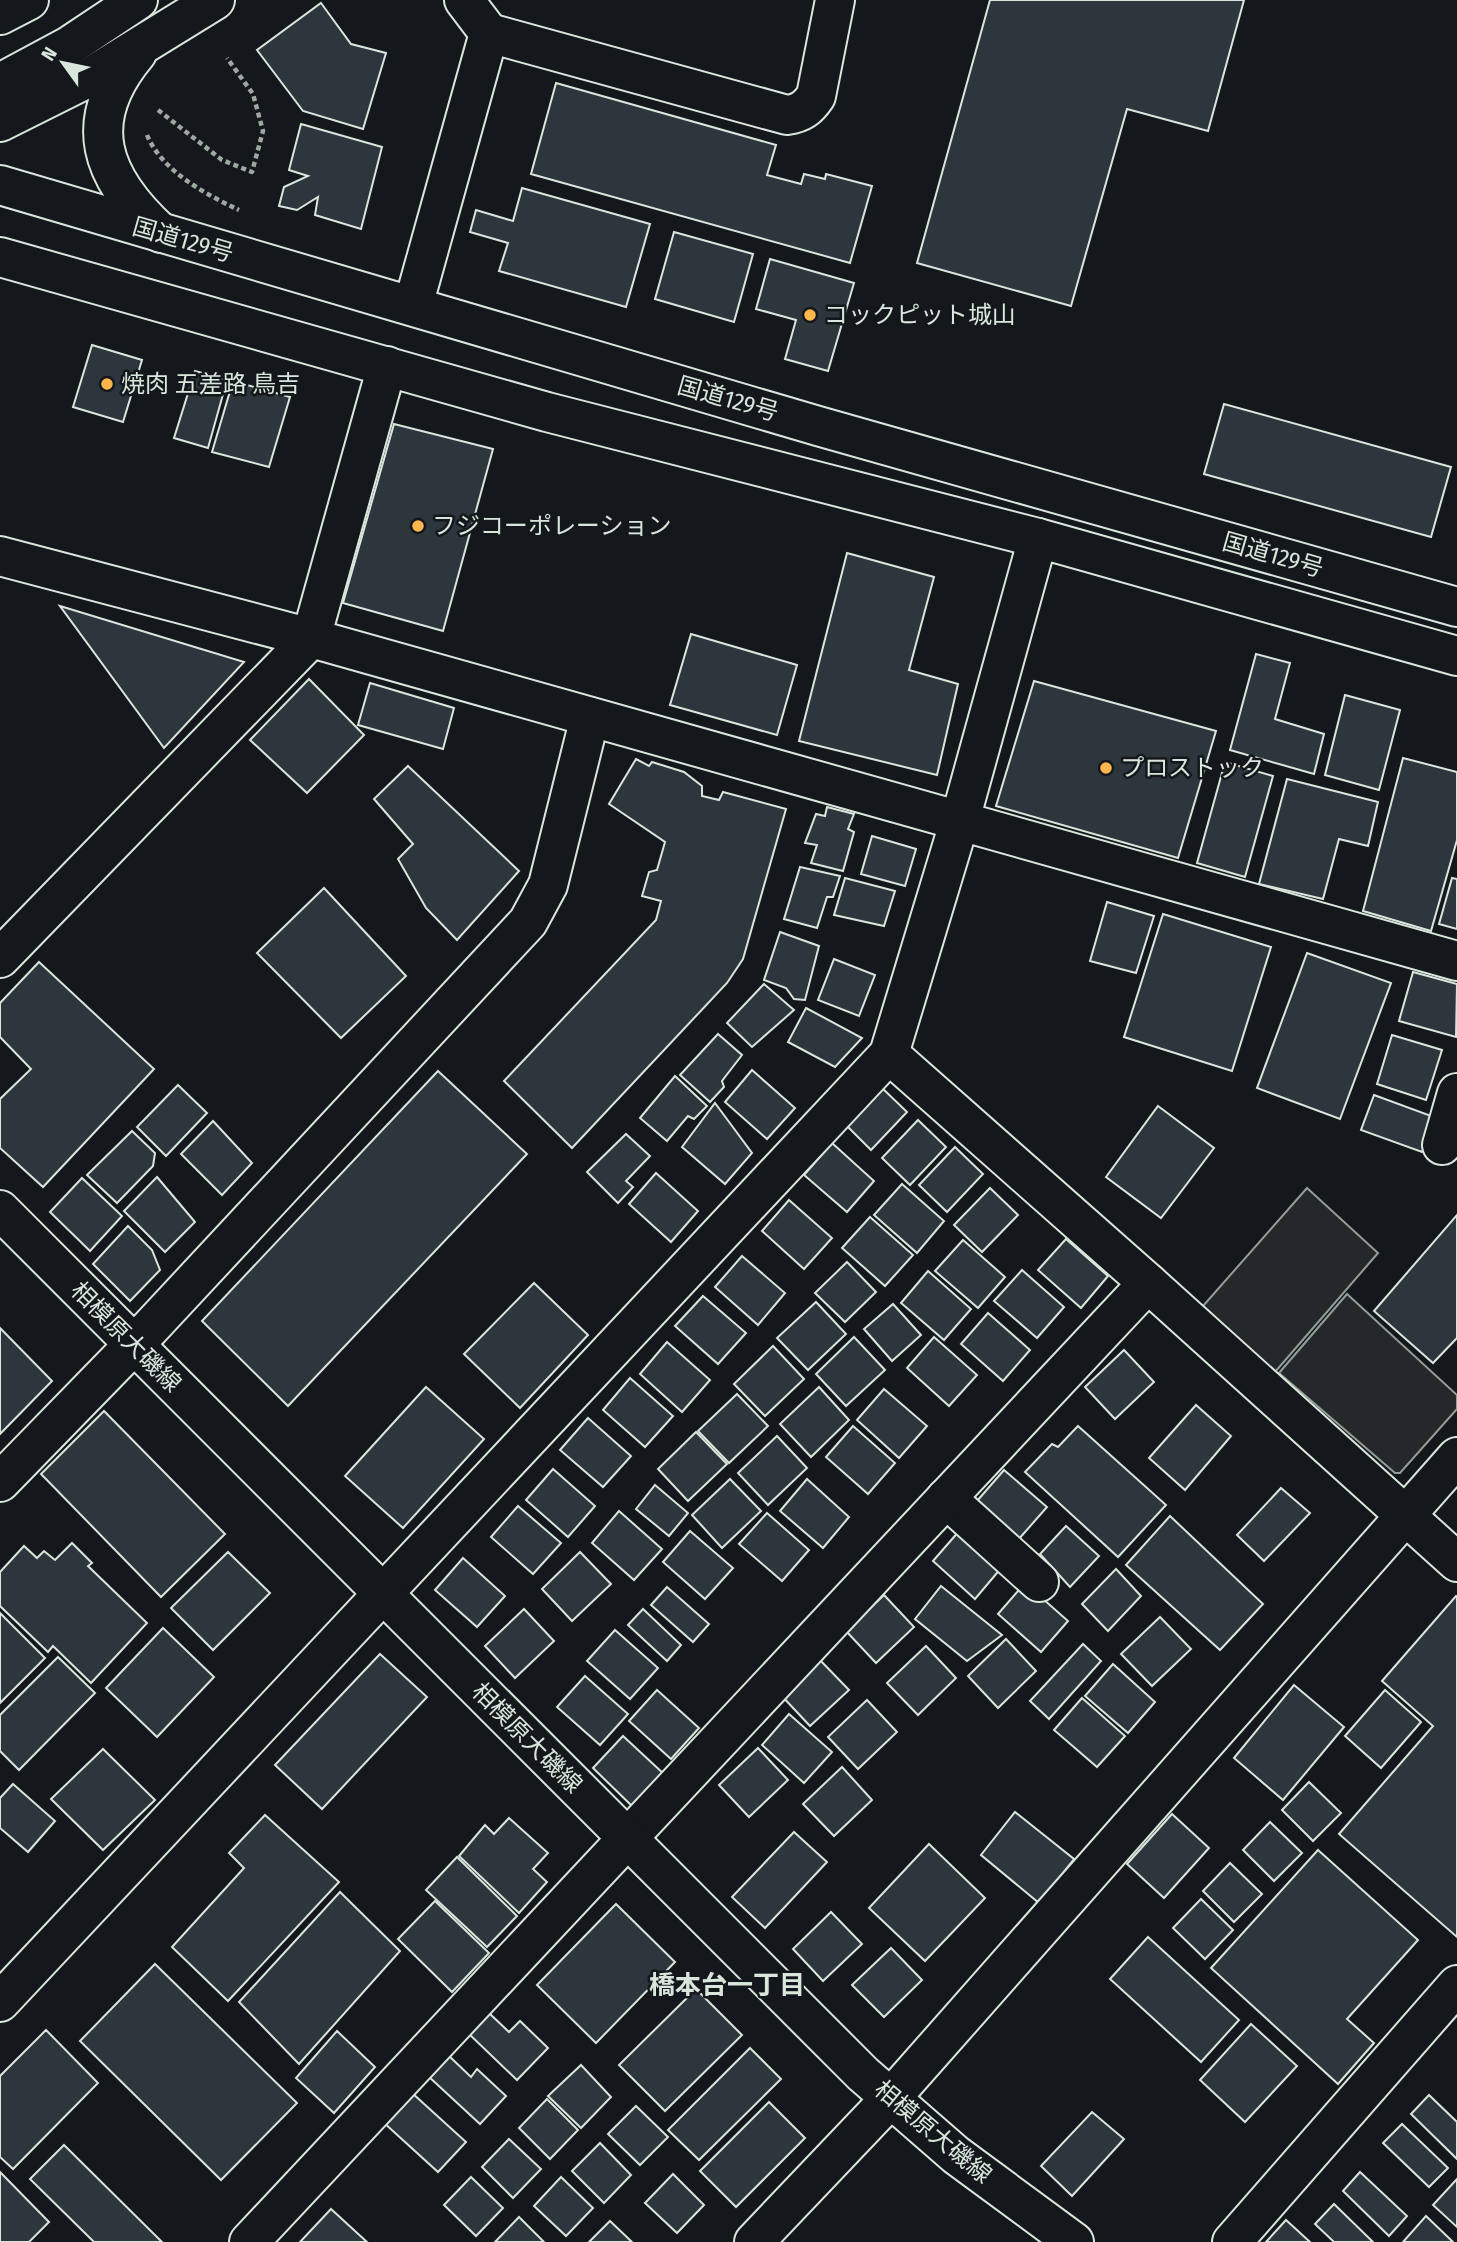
<svg xmlns="http://www.w3.org/2000/svg" width="1457" height="2242" viewBox="0 0 1457 2242" font-family="'Fira Sans Condensed','Noto Sans JP',sans-serif">
  <rect width="100%" height="100%" fill="#14181c"/>
  <g fill="#24282b" stroke="#939e99" stroke-width="2">
    <polygon points="1307,1188 1378,1253 1275,1372 1203,1306"/>
    <polygon points="1347,1294 1457,1395 1457,1409 1400,1473 1395,1473 1279,1373"/>
  </g>
  <g fill="#2c363c" stroke="#d8e6dc" stroke-width="2">
    <polygon points="990,0 1244,0 1208,131 1127,109 1071,306 917,263"/>
    <polygon points="321,3 351,44 386,53 363,129 303,111 257,50"/>
    <polygon points="556,83 776,145 767,175 801,184 804,174 825,179 826,174 872,186 850,263 531,174"/>
    <polygon points="301,124 382,147 361,229 315,215 318,197 297,210 279,206 284,187 308,176 289,170"/>
    <polygon points="522,188 650,224 626,307 499,271 508,243 470,232 476,210 513,221"/>
    <polygon points="674,232 753,254 734,322 655,299"/>
    <polygon points="770,259 854,283 828,371 785,359 796,320 756,309"/>
    <polygon points="92,345 142,360 123,422 73,407"/>
    <polygon points="195,371 227,380 208,448 174,438"/>
    <polygon points="233,381 290,397 269,467 212,452"/>
    <polygon points="1224,404 1451,467 1431,537 1204,474"/>
    <polygon points="394,424 493,449 443,631 343,603"/>
    <polygon points="847,553 934,577 909,670 958,684 937,775 799,741"/>
    <polygon points="60,606 244,662 164,748"/>
    <polygon points="691,634 797,665 777,735 670,705"/>
    <polygon points="1256,654 1290,663 1275,719 1324,734 1314,774 1230,750"/>
    <polygon points="309,679 364,735 307,793 250,740"/>
    <polygon points="1034,681 1216,731 1178,858 996,806"/>
    <polygon points="370,683 454,708 443,749 358,725"/>
    <polygon points="1345,695 1400,710 1379,790 1325,775"/>
    <polygon points="1403,758 1457,772 1457,840 1431,931 1363,911"/>
    <polygon points="636,759 649,766 652,762 684,772 702,786 702,796 719,800 723,792 786,809 743,959 727,983 572,1148 504,1081 656,920 661,901 642,896 649,872 657,870 665,842 609,804"/>
    <polygon points="1225,762 1273,776 1245,877 1197,863"/>
    <polygon points="408,766 519,871 457,940 426,908 398,859 413,844 374,799"/>
    <polygon points="1287,779 1378,802 1368,846 1339,839 1323,899 1259,884"/>
    <polygon points="827,807 854,814 848,829 854,832 843,871 811,863 817,845 805,843 816,814 825,816"/>
    <polygon points="872,836 916,849 905,886 861,874"/>
    <polygon points="800,867 840,876 833,897 827,897 817,928 784,919"/>
    <polygon points="845,878 895,891 884,926 834,915"/>
    <polygon points="1452,878 1457,879 1457,929 1439,924"/>
    <polygon points="324,888 406,976 341,1038 257,953"/>
    <polygon points="1107,902 1154,916 1136,973 1090,961"/>
    <polygon points="1163,914 1271,947 1232,1071 1124,1037"/>
    <polygon points="780,932 819,946 805,1000 794,999 786,988 764,980"/>
    <polygon points="1307,953 1391,983 1340,1119 1257,1088"/>
    <polygon points="834,959 875,975 859,1016 818,1000"/>
    <polygon points="39,962 154,1069 43,1187 0,1148 0,1099 31,1069 0,1037 0,1003"/>
    <polygon points="1413,972 1457,984 1456,1037 1399,1021"/>
    <polygon points="764,984 794,1010 752,1047 727,1023"/>
    <polygon points="806,1008 862,1038 835,1067 788,1042"/>
    <polygon points="718,1034 742,1055 722,1081 724,1087 710,1102 680,1075"/>
    <polygon points="1392,1035 1442,1050 1426,1100 1377,1084"/>
    <polygon points="752,1070 795,1108 767,1139 725,1102"/>
    <polygon points="438,1071 527,1154 288,1406 202,1321"/>
    <polygon points="675,1076 707,1106 694,1119 688,1116 667,1141 640,1118"/>
    <polygon points="178,1085 207,1113 166,1156 137,1127"/>
    <polygon points="879,1085 907,1112 871,1150 843,1122"/>
    <polygon points="1374,1095 1434,1117 1422,1152 1361,1130"/>
    <polygon points="715,1103 752,1153 725,1184 682,1147"/>
    <polygon points="1158,1106 1214,1148 1161,1218 1106,1177"/>
    <polygon points="918,1120 946,1147 910,1185 882,1158"/>
    <polygon points="213,1121 252,1163 222,1195 181,1154"/>
    <polygon points="132,1131 155,1153 153,1166 117,1203 87,1175"/>
    <polygon points="626,1134 650,1156 626,1181 633,1187 618,1203 587,1172"/>
    <polygon points="832,1143 874,1181 847,1212 804,1175"/>
    <polygon points="955,1147 983,1174 947,1212 919,1185"/>
    <polygon points="656,1173 698,1211 671,1242 629,1204"/>
    <polygon points="157,1177 195,1222 165,1252 124,1211"/>
    <polygon points="82,1178 122,1216 90,1251 50,1212"/>
    <polygon points="902,1184 944,1221 917,1253 874,1215"/>
    <polygon points="990,1188 1018,1215 982,1252 954,1225"/>
    <polygon points="789,1200 832,1238 804,1269 762,1231"/>
    <polygon points="1457,1215 1457,1338 1433,1363 1374,1311"/>
    <polygon points="870,1217 913,1255 885,1286 842,1248"/>
    <polygon points="128,1226 152,1250 160,1270 130,1301 93,1264"/>
    <polygon points="1066,1239 1108,1276 1081,1308 1038,1270"/>
    <polygon points="963,1240 1005,1277 978,1308 935,1271"/>
    <polygon points="742,1256 785,1293 758,1325 715,1287"/>
    <polygon points="847,1262 876,1292 845,1322 815,1293"/>
    <polygon points="1022,1270 1064,1307 1037,1338 994,1301"/>
    <polygon points="928,1271 971,1309 944,1340 901,1303"/>
    <polygon points="534,1283 588,1335 520,1408 464,1354"/>
    <polygon points="703,1296 746,1333 718,1364 675,1326"/>
    <polygon points="816,1302 846,1334 808,1370 777,1338"/>
    <polygon points="893,1304 921,1335 892,1361 864,1329"/>
    <polygon points="988,1313 1030,1350 1003,1381 961,1344"/>
    <polygon points="0,1328 52,1381 0,1434"/>
    <polygon points="854,1337 885,1370 846,1406 816,1374"/>
    <polygon points="934,1337 977,1375 949,1406 907,1368"/>
    <polygon points="667,1342 710,1380 682,1412 640,1374"/>
    <polygon points="773,1346 804,1379 765,1416 734,1384"/>
    <polygon points="1124,1350 1154,1382 1115,1419 1085,1387"/>
    <polygon points="630,1378 673,1416 645,1447 603,1410"/>
    <polygon points="426,1387 484,1439 403,1528 345,1476"/>
    <polygon points="819,1387 849,1420 811,1457 780,1424"/>
    <polygon points="884,1389 927,1426 899,1458 857,1420"/>
    <polygon points="737,1394 768,1426 729,1463 698,1431"/>
    <polygon points="1196,1405 1231,1436 1185,1490 1149,1458"/>
    <polygon points="104,1411 225,1534 161,1597 41,1474"/>
    <polygon points="588,1418 631,1456 603,1487 560,1450"/>
    <polygon points="853,1426 895,1463 868,1494 826,1457"/>
    <polygon points="1078,1426 1166,1505 1118,1557 1025,1472 1052,1444 1058,1447"/>
    <polygon points="696,1432 727,1464 688,1501 658,1469"/>
    <polygon points="777,1436 807,1468 768,1505 738,1473"/>
    <polygon points="553,1469 595,1506 568,1537 526,1500"/>
    <polygon points="1004,1470 1047,1507 1018,1540 977,1501"/>
    <polygon points="730,1479 761,1511 722,1548 692,1515"/>
    <polygon points="807,1479 849,1517 823,1548 780,1511"/>
    <polygon points="655,1485 688,1513 669,1536 636,1509"/>
    <polygon points="1281,1488 1310,1513 1264,1561 1237,1535"/>
    <polygon points="518,1506 561,1543 533,1574 491,1537"/>
    <polygon points="619,1511 662,1549 634,1580 592,1543"/>
    <polygon points="767,1513 809,1550 782,1581 739,1544"/>
    <polygon points="1170,1516 1263,1604 1220,1650 1126,1565"/>
    <polygon points="1066,1526 1099,1556 1070,1587 1040,1554"/>
    <polygon points="960,1530 1002,1567 975,1599 933,1561"/>
    <polygon points="690,1531 733,1568 705,1599 663,1562"/>
    <polygon points="72,1543 92,1563 88,1566 147,1623 91,1683 53,1646 48,1652 0,1606 0,1572 24,1546 37,1558 44,1551 55,1560"/>
    <polygon points="228,1552 270,1593 213,1650 171,1608"/>
    <polygon points="580,1552 611,1584 572,1621 542,1589"/>
    <polygon points="463,1558 505,1596 477,1627 435,1590"/>
    <polygon points="1116,1569 1141,1596 1108,1631 1082,1604"/>
    <polygon points="1025,1583 1068,1621 1041,1652 998,1614"/>
    <polygon points="941,1586 1002,1635 967,1661 915,1619"/>
    <polygon points="667,1587 709,1624 693,1642 651,1605"/>
    <polygon points="884,1595 914,1627 876,1663 846,1631"/>
    <polygon points="1456,1596 1457,1596 1457,1937 1339,1834 1433,1726 1382,1681"/>
    <polygon points="524,1609 554,1641 515,1678 485,1646"/>
    <polygon points="643,1609 681,1645 667,1661 628,1625"/>
    <polygon points="0,1613 45,1658 0,1703"/>
    <polygon points="1160,1617 1191,1649 1152,1686 1121,1654"/>
    <polygon points="163,1628 214,1677 157,1737 106,1688"/>
    <polygon points="615,1630 658,1668 630,1699 587,1661"/>
    <polygon points="1006,1639 1036,1671 998,1708 968,1676"/>
    <polygon points="1083,1644 1101,1661 1049,1719 1030,1701"/>
    <polygon points="926,1646 956,1678 918,1715 887,1683"/>
    <polygon points="380,1654 427,1697 322,1809 275,1765"/>
    <polygon points="58,1657 95,1693 19,1770 0,1751 0,1715"/>
    <polygon points="818,1658 849,1690 810,1726 780,1694"/>
    <polygon points="1113,1664 1155,1702 1128,1733 1085,1696"/>
    <polygon points="585,1676 628,1714 600,1745 557,1707"/>
    <polygon points="1294,1685 1344,1727 1283,1800 1234,1758"/>
    <polygon points="657,1690 699,1728 671,1759 629,1721"/>
    <polygon points="1385,1690 1421,1722 1381,1768 1345,1736"/>
    <polygon points="1082,1698 1125,1736 1097,1767 1054,1730"/>
    <polygon points="867,1700 897,1732 858,1769 828,1737"/>
    <polygon points="789,1714 832,1752 804,1783 762,1745"/>
    <polygon points="623,1736 665,1775 633,1807 593,1768"/>
    <polygon points="758,1748 788,1780 749,1817 719,1785"/>
    <polygon points="103,1749 155,1800 103,1850 51,1799"/>
    <polygon points="842,1767 872,1800 834,1836 803,1804"/>
    <polygon points="1309,1782 1341,1813 1313,1841 1282,1810"/>
    <polygon points="13,1784 55,1821 28,1852 0,1828 0,1798"/>
    <polygon points="1015,1812 1074,1859 1039,1903 981,1855"/>
    <polygon points="1172,1814 1209,1848 1164,1898 1127,1864"/>
    <polygon points="265,1815 339,1882 228,2001 172,1947 244,1868 229,1853"/>
    <polygon points="509,1818 548,1853 533,1869 547,1882 519,1913 459,1856 485,1825 494,1834"/>
    <polygon points="1270,1822 1302,1853 1274,1881 1243,1850"/>
    <polygon points="794,1832 827,1862 765,1928 732,1897"/>
    <polygon points="929,1844 985,1898 925,1961 869,1908"/>
    <polygon points="1318,1850 1418,1940 1347,2019 1374,2043 1338,2084 1211,1968"/>
    <polygon points="457,1857 517,1916 487,1947 426,1890"/>
    <polygon points="1230,1863 1262,1894 1234,1922 1203,1891"/>
    <polygon points="340,1892 400,1951 299,2064 239,2002"/>
    <polygon points="1201,1899 1233,1930 1205,1959 1173,1928"/>
    <polygon points="435,1901 489,1953 452,1992 398,1939"/>
    <polygon points="616,1904 675,1962 596,2043 537,1985"/>
    <polygon points="831,1912 862,1944 823,1981 793,1949"/>
    <polygon points="1148,1937 1239,2020 1201,2062 1110,1979"/>
    <polygon points="891,1948 922,1980 884,2017 852,1985"/>
    <polygon points="155,1964 297,2103 221,2180 80,2041"/>
    <polygon points="696,1989 742,2035 665,2111 619,2065"/>
    <polygon points="489,2013 509,2032 520,2021 548,2048 517,2080 469,2034"/>
    <polygon points="1251,2024 1297,2066 1245,2122 1200,2080"/>
    <polygon points="46,2030 98,2083 13,2169 0,2157 0,2076"/>
    <polygon points="337,2031 375,2067 334,2113 296,2078"/>
    <polygon points="750,2048 781,2079 699,2160 668,2130"/>
    <polygon points="448,2055 471,2077 477,2069 506,2096 480,2124 428,2076"/>
    <polygon points="581,2065 611,2097 581,2128 548,2096"/>
    <polygon points="411,2092 466,2142 438,2172 383,2122"/>
    <polygon points="1429,2095 1457,2122 1457,2159 1411,2114"/>
    <polygon points="547,2099 578,2130 550,2159 519,2128"/>
    <polygon points="769,2102 805,2138 736,2207 700,2171"/>
    <polygon points="636,2106 668,2137 640,2165 608,2134"/>
    <polygon points="1092,2112 1124,2139 1072,2196 1041,2166"/>
    <polygon points="1402,2124 1448,2168 1429,2187 1383,2143"/>
    <polygon points="509,2139 541,2169 513,2198 482,2167"/>
    <polygon points="600,2143 631,2175 604,2203 572,2171"/>
    <polygon points="64,2145 162,2242 94,2242 30,2179"/>
    <polygon points="0,2172 49,2222 29,2242 0,2242"/>
    <polygon points="1360,2172 1407,2216 1389,2236 1343,2191"/>
    <polygon points="673,2174 704,2205 677,2233 645,2203"/>
    <polygon points="471,2177 503,2208 476,2236 444,2205"/>
    <polygon points="561,2177 593,2208 566,2236 534,2206"/>
    <polygon points="1457,2179 1457,2227 1433,2205"/>
    <polygon points="1334,2204 1373,2242 1334,2242 1315,2224"/>
    <polygon points="331,2209 367,2242 300,2242"/>
    <polygon points="1426,2216 1453,2242 1403,2242"/>
    <polygon points="519,2217 544,2242 495,2242"/>
    <polygon points="1286,2220 1310,2242 1266,2242"/>
    <polygon points="610,2221 632,2242 589,2242"/>
  </g>
  <g fill="none" stroke-linecap="round" stroke-linejoin="round">
    <g stroke="#d8e6dc" stroke-width="42">
      <g id="minor">
        <path d="M489,33L787,115C801,113 808,108 816,96L835,0"/>
        <polyline points="413,306 489,33 464,0"/>
        <polyline points="0,556 311,638 1457,961"/>
        <polyline points="0,958 311,638 387,366"/>
        <polyline points="889,1054 1148,1283 1457,1562"/>
        <polyline points="1442,1145 1457,1093"/>
        <polyline points="0,1482 150,1328 528,922 548,885 590,717"/>
        <polyline points="946,1498 1039,1582"/>
        <polyline points="0,2002 889,1054 960,820 1038,538"/>
        <polyline points="249,2242 1148,1283"/>
        <polyline points="754,2242 890,2099 1457,1457"/>
        <polyline points="1232,2242 1457,1985"/>
      </g>
    </g>
    <g stroke="#d8e6dc" stroke-width="42">
      <polyline id="major" points="0,1210 863,2074 956,2155 1074,2242"/>
    </g>
    <g stroke="#d8e6dc" stroke-width="42">
      <g id="highway">
        <polyline points="0,15 29,0"/>
        <path d="M137,53C79,122 101,178 161,233"/>
        <polyline points="0,83 69,46 138,0"/>
        <polyline points="0,122 90,77 215,0"/>
        <polyline points="0,185 818,426 1457,607"/>
        <polyline points="0,257 547,412 1038,538 1457,656"/>
      </g>
    </g>
    <g stroke="#9da8a2" stroke-width="4.5" stroke-dasharray="5 3.5" stroke-linecap="butt">
      <polyline points="158,110 222,160 252,172 263,131 253,94 227,58"/>
      <path d="M147,135C162,171 205,194 239,210"/>
    </g>
    <use href="#minor" stroke="#14181c" stroke-width="38"/>
    <use href="#major" stroke="#14181c" stroke-width="38"/>
    <use href="#highway" stroke="#14181c" stroke-width="38"/>
  </g>
  <g fill="#ffb74d" stroke="#14181c" stroke-width="2.5">
    <circle cx="810" cy="315" r="7"/>
    <circle cx="107" cy="384" r="7"/>
    <circle cx="418" cy="526" r="7"/>
    <circle cx="1106" cy="768" r="7"/>
  </g>
  <g text-anchor="middle" stroke-width="5" stroke-linejoin="round" paint-order="stroke">
    <g font-size="24" fill="#d8e6dc" stroke="#14181c">
      <text transform="translate(183 240) rotate(16)" y="8">国道129号</text>
      <text transform="translate(728 399) rotate(16)" y="8">国道129号</text>
      <text transform="translate(1273 555) rotate(16)" y="8">国道129号</text>
      <text transform="translate(126 1337) rotate(45)" y="8">相模原大磯線</text>
      <text transform="translate(527 1738) rotate(45)" y="8">相模原大磯線</text>
      <text transform="translate(933 2132) rotate(40)" y="8">相模原大磯線</text>
    </g>
    <g font-size="24" fill="#d8e6dc" stroke="#14181c" text-anchor="start">
      <text x="824" y="323">コックピット城山</text>
      <text x="121" y="392">焼肉 五差路 鳥吉</text>
      <text x="432" y="534">フジコーポレーション</text>
      <text x="1120" y="776">プロストック</text>
    </g>
    <g font-size="26" font-weight="bold" fill="#d8e6dc" stroke="#14181c">
      <text x="727" y="1994">橋本台一丁目</text>
    </g>
  </g>
  <g transform="translate(63 63) rotate(303)" stroke="#14181c" stroke-width="5" paint-order="stroke">
  <path d="M0-5L12 26L0 18L-12 26Z" fill="#d8e6dc"/>
  <text y="-10" font-size="19" font-weight="bold" text-anchor="middle" fill="#d8e6dc">N</text>
  </g>
</svg>
